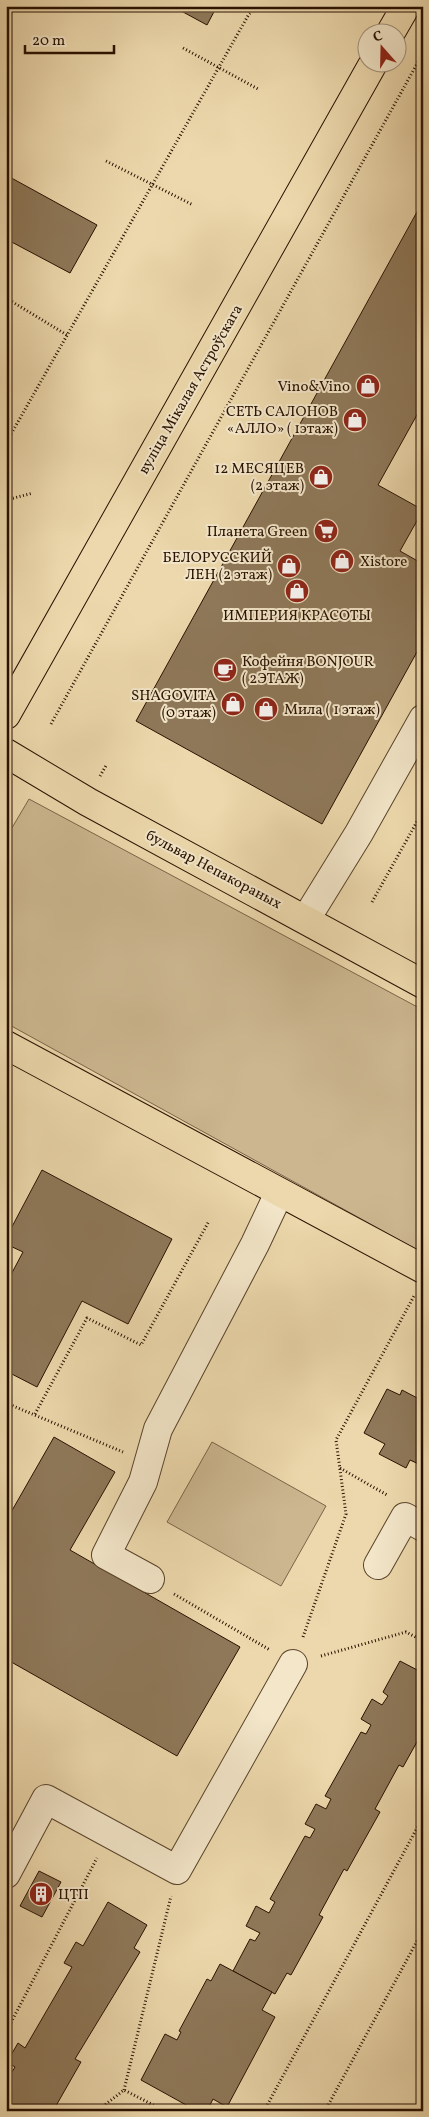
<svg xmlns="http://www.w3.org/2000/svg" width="429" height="2117" viewBox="0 0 429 2117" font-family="Vollkorn,serif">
  <rect width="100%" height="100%" fill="#ecd8ac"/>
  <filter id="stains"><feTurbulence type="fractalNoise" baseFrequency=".004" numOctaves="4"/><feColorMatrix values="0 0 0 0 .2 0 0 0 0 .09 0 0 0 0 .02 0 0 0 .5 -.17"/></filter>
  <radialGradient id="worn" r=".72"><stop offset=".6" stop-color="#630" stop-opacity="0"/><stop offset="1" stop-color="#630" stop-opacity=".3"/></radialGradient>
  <g fill="#cbb68f" stroke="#7a6448">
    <polygon points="29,799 423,1010 423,1253 6,1023 6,838"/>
    <polygon points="212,1442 326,1506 281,1586 167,1522"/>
  </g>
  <g fill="#8e7859" stroke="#281100">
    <polygon points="172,6 217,6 207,25"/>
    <polygon points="6,175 97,225 70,273 6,239"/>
    <polygon points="423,201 423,404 378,485 423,510 400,551 423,564 423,641 322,824 136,721"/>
    <polygon points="42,1170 172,1239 128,1324 82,1301 37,1387 6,1371 6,1284 23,1252 6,1244 6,1238"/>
    <polygon points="387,1389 400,1395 402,1390 423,1401 423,1466 410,1460 406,1468 379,1454 385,1444 364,1433"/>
    <polygon points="54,1437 115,1472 70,1550 240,1647 177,1756 6,1659 6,1521"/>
    <polygon points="400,1661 423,1673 423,1731 403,1767 399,1765 375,1809 380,1812 347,1871 344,1869 319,1915 323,1917 291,1975 287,1973 275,1994 233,1971 250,1939 255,1941 260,1933 246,1926 256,1906 269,1913 275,1902 270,1899 305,1836 310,1838 315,1829 305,1824 316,1804 326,1809 331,1799 325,1796 361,1732 366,1734 371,1725 361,1719 372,1699 382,1705 388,1696 383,1692"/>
    <polygon points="39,1871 61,1882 42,1917 20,1906"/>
    <polygon points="108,1902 147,1925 134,1948 140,1952 75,2059 81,2062 53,2111 6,2111 6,2082 15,2067 7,2062 18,2043 25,2048 72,1967 64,1963 76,1942 83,1946"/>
    <polygon points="220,1964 272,1992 262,2010 275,2017 227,2107 213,2099 207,2111 197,2111 141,2080 165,2034 177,2040 181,2032 179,2031 207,1979 211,1981"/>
  </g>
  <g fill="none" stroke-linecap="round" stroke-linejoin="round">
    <g stroke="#59432b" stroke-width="30">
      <g id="minor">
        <polyline points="306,919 359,833 423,719"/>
        <polyline points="378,1565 405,1517 423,1527"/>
        <polyline points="150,1579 106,1555 143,1482 158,1429 255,1244 279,1193"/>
        <polyline points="6,1874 46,1799 177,1870 293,1664"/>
      </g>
    </g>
    <g stroke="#281100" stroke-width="30">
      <g id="major">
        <polyline points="391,32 406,6"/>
        <polyline points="6,715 374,62"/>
        <polyline points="6,753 88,802 423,984"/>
        <polyline points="6,1045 423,1269"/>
      </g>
    </g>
    <g stroke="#281100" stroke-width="3" stroke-dasharray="1 2.5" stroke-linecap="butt">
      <polyline points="183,48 258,89"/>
      <polyline points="106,161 193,205"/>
      <polyline points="6,298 67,335"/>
      <polyline points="6,443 249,14 258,6"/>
      <polyline points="6,500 33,493"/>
      <polyline points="51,724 423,53"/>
      <polyline points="100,776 107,764"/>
      <polyline points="372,902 423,811"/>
      <polyline points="6,1403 123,1452"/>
      <polyline points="35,1414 87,1318 141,1345 209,1221"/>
      <polyline points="340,1468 387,1495"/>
      <polyline points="174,1594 270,1650"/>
      <polyline points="303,1637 346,1514 336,1440 414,1296"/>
      <polyline points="321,1656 406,1632 423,1641"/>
      <polyline points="6,2032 97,1858"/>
      <polyline points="124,2090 171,1896"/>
      <polyline points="97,2111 124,2090 165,2111"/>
      <polyline points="264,2111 423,1817"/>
      <polyline points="325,2111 423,1930"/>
    </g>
    <use href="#minor" stroke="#f3e6c9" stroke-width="28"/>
    <use href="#major" stroke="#ecd8ac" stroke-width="28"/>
  </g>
  <defs>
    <g id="shop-disc" transform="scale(1.25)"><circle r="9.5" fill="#8f2418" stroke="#f3e6c9"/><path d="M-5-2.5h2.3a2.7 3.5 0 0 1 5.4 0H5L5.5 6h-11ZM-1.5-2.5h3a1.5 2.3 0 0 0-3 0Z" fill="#fff"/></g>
    <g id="supermarket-disc" transform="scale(1.25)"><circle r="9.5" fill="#8f2418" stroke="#f3e6c9"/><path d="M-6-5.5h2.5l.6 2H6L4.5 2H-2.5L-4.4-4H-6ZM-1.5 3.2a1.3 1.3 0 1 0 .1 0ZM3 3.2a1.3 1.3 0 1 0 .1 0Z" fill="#fff"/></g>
    <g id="cafe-disc" transform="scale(1.25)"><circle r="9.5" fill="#8f2418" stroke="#f3e6c9"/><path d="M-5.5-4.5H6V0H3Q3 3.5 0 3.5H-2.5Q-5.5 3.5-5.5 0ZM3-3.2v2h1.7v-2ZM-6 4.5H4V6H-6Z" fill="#fff"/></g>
    <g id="building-disc" transform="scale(1.25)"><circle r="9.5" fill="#8f2418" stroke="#f3e6c9"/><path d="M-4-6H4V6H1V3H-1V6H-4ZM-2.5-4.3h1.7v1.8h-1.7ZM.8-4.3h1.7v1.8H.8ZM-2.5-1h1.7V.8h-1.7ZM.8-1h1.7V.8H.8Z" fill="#fff"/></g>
  </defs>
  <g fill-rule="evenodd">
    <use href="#shop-disc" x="368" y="386"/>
    <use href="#shop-disc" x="355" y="420"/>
    <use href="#shop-disc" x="321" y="477"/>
    <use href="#supermarket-disc" x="326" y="531"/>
    <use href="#shop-disc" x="342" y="561"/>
    <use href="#shop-disc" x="289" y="566"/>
    <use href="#shop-disc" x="297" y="591"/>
    <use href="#cafe-disc" x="225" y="670"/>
    <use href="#shop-disc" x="233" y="704"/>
    <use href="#shop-disc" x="266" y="709"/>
    <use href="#building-disc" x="41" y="1894"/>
  </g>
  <g text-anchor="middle" stroke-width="4" stroke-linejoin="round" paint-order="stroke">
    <g font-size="15" fill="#281100" stroke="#f3e6c9" text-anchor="end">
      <text x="350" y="391">Vino&amp;Vino</text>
      <text x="338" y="416">СЕТЬ САЛОНОВ<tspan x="338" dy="17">«АЛЛО» ( 1этаж)</tspan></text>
      <text x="304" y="473">12 МЕСЯЦЕВ<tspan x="304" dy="17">(2 этаж)</tspan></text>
      <text x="308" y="536">Планета Green</text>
      <text x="272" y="562">БЕЛОРУССКИЙ<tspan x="272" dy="17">ЛЕН (2 этаж)</tspan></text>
      <text x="360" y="566" text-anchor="start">Xistore</text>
      <text x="297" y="620" text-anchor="middle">ИМПЕРИЯ КРАСОТЫ</text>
      <text x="242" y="666" text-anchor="start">Кофейня BONJOUR<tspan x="242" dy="17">( 2ЭТАЖ)</tspan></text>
      <text x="216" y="700">SHAGOVITA<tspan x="216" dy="17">(0 этаж)</tspan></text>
      <text x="284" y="714" text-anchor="start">Мила ( 1 этаж)</text>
      <text x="58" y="1899" text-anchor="start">ЦТП</text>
    </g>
    <g font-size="15" fill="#281100" stroke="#f3e6c9">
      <text transform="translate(190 389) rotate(-60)" y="5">вуліца Мікалая Астроўскага</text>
      <text transform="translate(214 869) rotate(28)" y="5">бульвар Непакораных</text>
    </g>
  </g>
  <rect width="429" height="2117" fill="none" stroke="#ecd8ac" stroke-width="25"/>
  <rect x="8" y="8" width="414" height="2102" fill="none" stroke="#281100" stroke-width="2.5"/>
  <rect x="12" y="12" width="404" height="2092" fill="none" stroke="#281100"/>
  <g transform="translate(382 48) rotate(340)"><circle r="24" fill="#f3e6c9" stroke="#a29179"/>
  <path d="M0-4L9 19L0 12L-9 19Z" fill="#8f2418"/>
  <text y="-8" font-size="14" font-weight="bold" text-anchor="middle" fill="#281100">С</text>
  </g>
  <path d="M25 45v8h89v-8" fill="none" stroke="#281100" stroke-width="2.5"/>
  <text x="32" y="45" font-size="15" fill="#281100" stroke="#f3e6c9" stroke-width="4" paint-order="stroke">20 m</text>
  <rect width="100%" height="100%" filter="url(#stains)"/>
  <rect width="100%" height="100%" fill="url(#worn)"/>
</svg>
